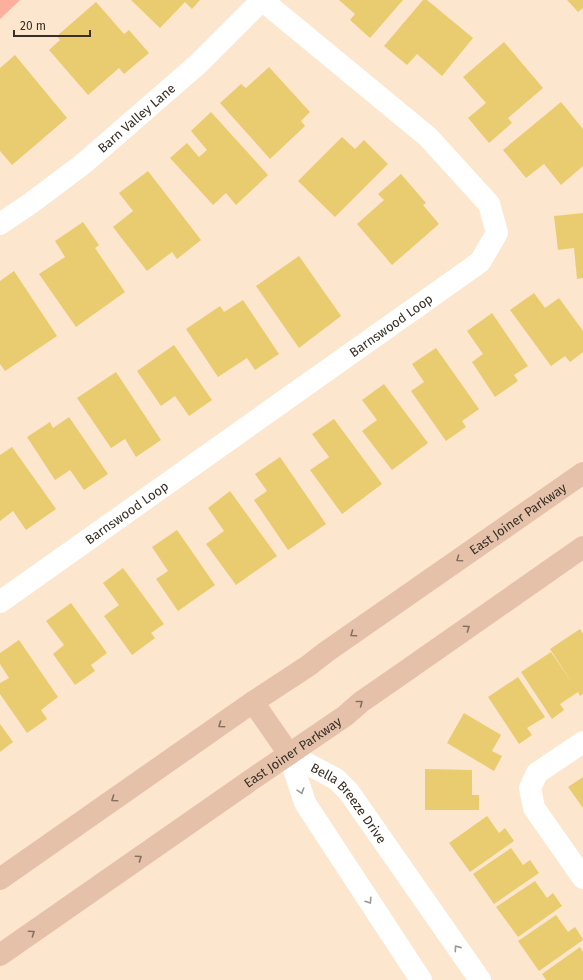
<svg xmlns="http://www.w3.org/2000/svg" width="583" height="980" viewBox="0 0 583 980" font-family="'Fira Sans',sans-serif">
  <rect width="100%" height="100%" fill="#fce6cd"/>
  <polygon fill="#fcaf9c" points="0,0 20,0 0,19"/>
  <g fill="#eacc70">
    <polygon points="131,0 200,0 192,9 185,2 160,28"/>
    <polygon points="339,0 403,0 370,38 350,20 355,14"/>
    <polygon points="423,0 427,0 473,38 442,76 417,54 407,65 384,46"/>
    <polygon points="567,0 583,0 583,8 578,12"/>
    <polygon points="96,2 124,34 129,30 149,53 124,74 119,68 88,95 49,50 60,40 57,36"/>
    <polygon points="504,42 543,88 508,118 512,123 489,143 468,118 486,103 463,77"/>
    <polygon points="15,55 67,118 12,165 0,151 0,68"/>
    <polygon points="269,67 310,112 301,121 305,126 270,159 220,103 241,84 246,88"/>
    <polygon points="561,102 583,129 583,166 561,185 544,164 526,178 503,150"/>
    <polygon points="211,112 268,175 236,205 226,193 213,205 170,158 187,143 199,157 207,150 191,131"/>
    <polygon points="342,137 355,149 364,140 388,164 335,217 298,181"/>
    <polygon points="148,171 201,240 177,259 172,252 147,271 113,227 133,211 119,193"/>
    <polygon points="401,174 426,203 423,205 439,224 392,265 357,224 384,200 378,194"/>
    <polygon points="583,213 583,278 577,279 574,248 558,250 554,216"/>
    <polygon points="83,222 99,245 95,248 125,292 76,327 39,274 65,257 55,241"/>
    <polygon points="299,256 341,316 299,348 256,286"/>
    <polygon points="14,271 57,336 5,371 0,364 0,281"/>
    <polygon points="534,293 545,308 559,298 583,331 583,352 570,362 565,356 551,366 510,310"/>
    <polygon points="243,300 279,354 255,370 247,358 218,377 186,329 220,306 224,312"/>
    <polygon points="492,313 528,366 514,375 518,381 495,397 472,362 483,354 467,331"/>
    <polygon points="174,345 212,400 189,416 175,396 161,406 137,371"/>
    <polygon points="436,348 479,409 462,421 466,427 446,441 411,391 424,382 412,364"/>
    <polygon points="116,372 161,440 136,457 125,439 111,448 77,398"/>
    <polygon points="384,384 428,443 392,470 362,431 377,420 362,400"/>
    <polygon points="69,417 108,474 84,490 70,470 55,480 27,437 50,422 53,428"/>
    <polygon points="334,419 382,484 342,514 310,470 329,457 312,434"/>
    <polygon points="12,447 56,509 26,530 13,511 0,521 0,455"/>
    <polygon points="280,457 326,524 288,550 254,500 267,491 255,474"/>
    <polygon points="230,491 277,556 236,585 206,544 224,531 208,508"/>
    <polygon points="177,530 215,585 178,611 156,579 168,571 152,547"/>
    <polygon points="123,568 164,624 151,633 155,638 132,655 104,616 119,605 103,583"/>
    <polygon points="71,603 107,653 91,665 95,671 75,685 53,654 64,645 46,621"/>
    <polygon points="580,629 583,634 583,694 580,696 578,692 560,704 564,710 552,719 521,672 551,652 573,684 550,649"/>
    <polygon points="19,640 58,697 41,710 47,719 27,733 0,694 0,683 9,678 0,664 0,653"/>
    <polygon points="518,677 545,717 527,728 532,735 519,744 488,697"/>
    <polygon points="464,713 501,735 492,751 502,756 494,771 447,743"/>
    <polygon points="0,724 13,742 0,752"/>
    <polygon points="425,769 472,770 472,795 479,795 479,810 425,810"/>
    <polygon points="583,777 583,808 568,787"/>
    <polygon points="487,816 499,833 505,828 514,841 470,872 449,843"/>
    <polygon points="511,848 523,865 530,860 539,873 494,904 473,874"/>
    <polygon points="535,881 547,898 553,893 562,906 518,937 496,907"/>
    <polygon points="556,915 568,932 575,927 583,939 583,940 539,971 518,941"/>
    <polygon points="580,947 583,952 583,980 546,980 542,974"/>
  </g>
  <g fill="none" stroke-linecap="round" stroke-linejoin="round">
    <g stroke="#fff" stroke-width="22">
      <path id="s1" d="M0,224L31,203L83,164L198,64L262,0"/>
      <path id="s2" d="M0,602L480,262L497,233L489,204L428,137L262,0"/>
      <polyline points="583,742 537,773 530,788 534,808 583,878"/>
      <path id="s3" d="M289,754L336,779L349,792L480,980"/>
      <polyline points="289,754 305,803 421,980"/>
    </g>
    <g stroke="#e6c1aa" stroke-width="22">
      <polyline points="253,702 289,754"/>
      <path id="s4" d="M0,879L253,702L308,666L326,652L583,473"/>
      <path id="s5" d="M0,955L251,780L345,716L361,702L400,675L583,547"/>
    </g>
  </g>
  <defs><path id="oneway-chevron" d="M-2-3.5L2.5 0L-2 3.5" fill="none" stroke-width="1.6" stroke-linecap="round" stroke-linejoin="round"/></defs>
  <g stroke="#867161">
    <use href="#oneway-chevron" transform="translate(459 559) rotate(145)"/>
    <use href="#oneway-chevron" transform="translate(467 628) rotate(-35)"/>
    <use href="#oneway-chevron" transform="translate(353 634) rotate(145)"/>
    <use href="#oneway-chevron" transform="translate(360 703) rotate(-38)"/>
    <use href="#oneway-chevron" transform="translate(221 725) rotate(145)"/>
    <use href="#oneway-chevron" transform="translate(114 799) rotate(145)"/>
    <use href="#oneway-chevron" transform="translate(139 858) rotate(-35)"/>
    <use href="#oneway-chevron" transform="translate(32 933) rotate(-35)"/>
  </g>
  <g stroke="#9c9892">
    <use href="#oneway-chevron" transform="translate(301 791) rotate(73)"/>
    <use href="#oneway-chevron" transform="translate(369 901) rotate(57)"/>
    <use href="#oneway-chevron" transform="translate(457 948) rotate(-125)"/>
  </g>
  <g text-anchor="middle" stroke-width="3" stroke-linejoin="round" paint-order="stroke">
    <g font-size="13" fill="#383026" stroke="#fce6cd">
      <text dy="5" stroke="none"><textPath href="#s1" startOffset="173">Barn Valley Lane</textPath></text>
      <text dy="5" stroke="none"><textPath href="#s2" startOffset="479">Barnswood Loop</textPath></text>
      <text dy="5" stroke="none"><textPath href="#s2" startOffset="155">Barnswood Loop</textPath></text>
      <text dy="5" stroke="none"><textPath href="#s4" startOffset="631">East Joiner Parkway</textPath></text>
      <text dy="5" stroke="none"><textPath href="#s5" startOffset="356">East Joiner Parkway</textPath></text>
      <text dy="5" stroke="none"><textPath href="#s3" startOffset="79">Bella Breeze Drive</textPath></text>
    </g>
  </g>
  <path d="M14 30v6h76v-6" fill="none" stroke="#383026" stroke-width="2"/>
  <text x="20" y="30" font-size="12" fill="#383026" stroke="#fce6cd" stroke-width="3" paint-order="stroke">20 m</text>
</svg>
